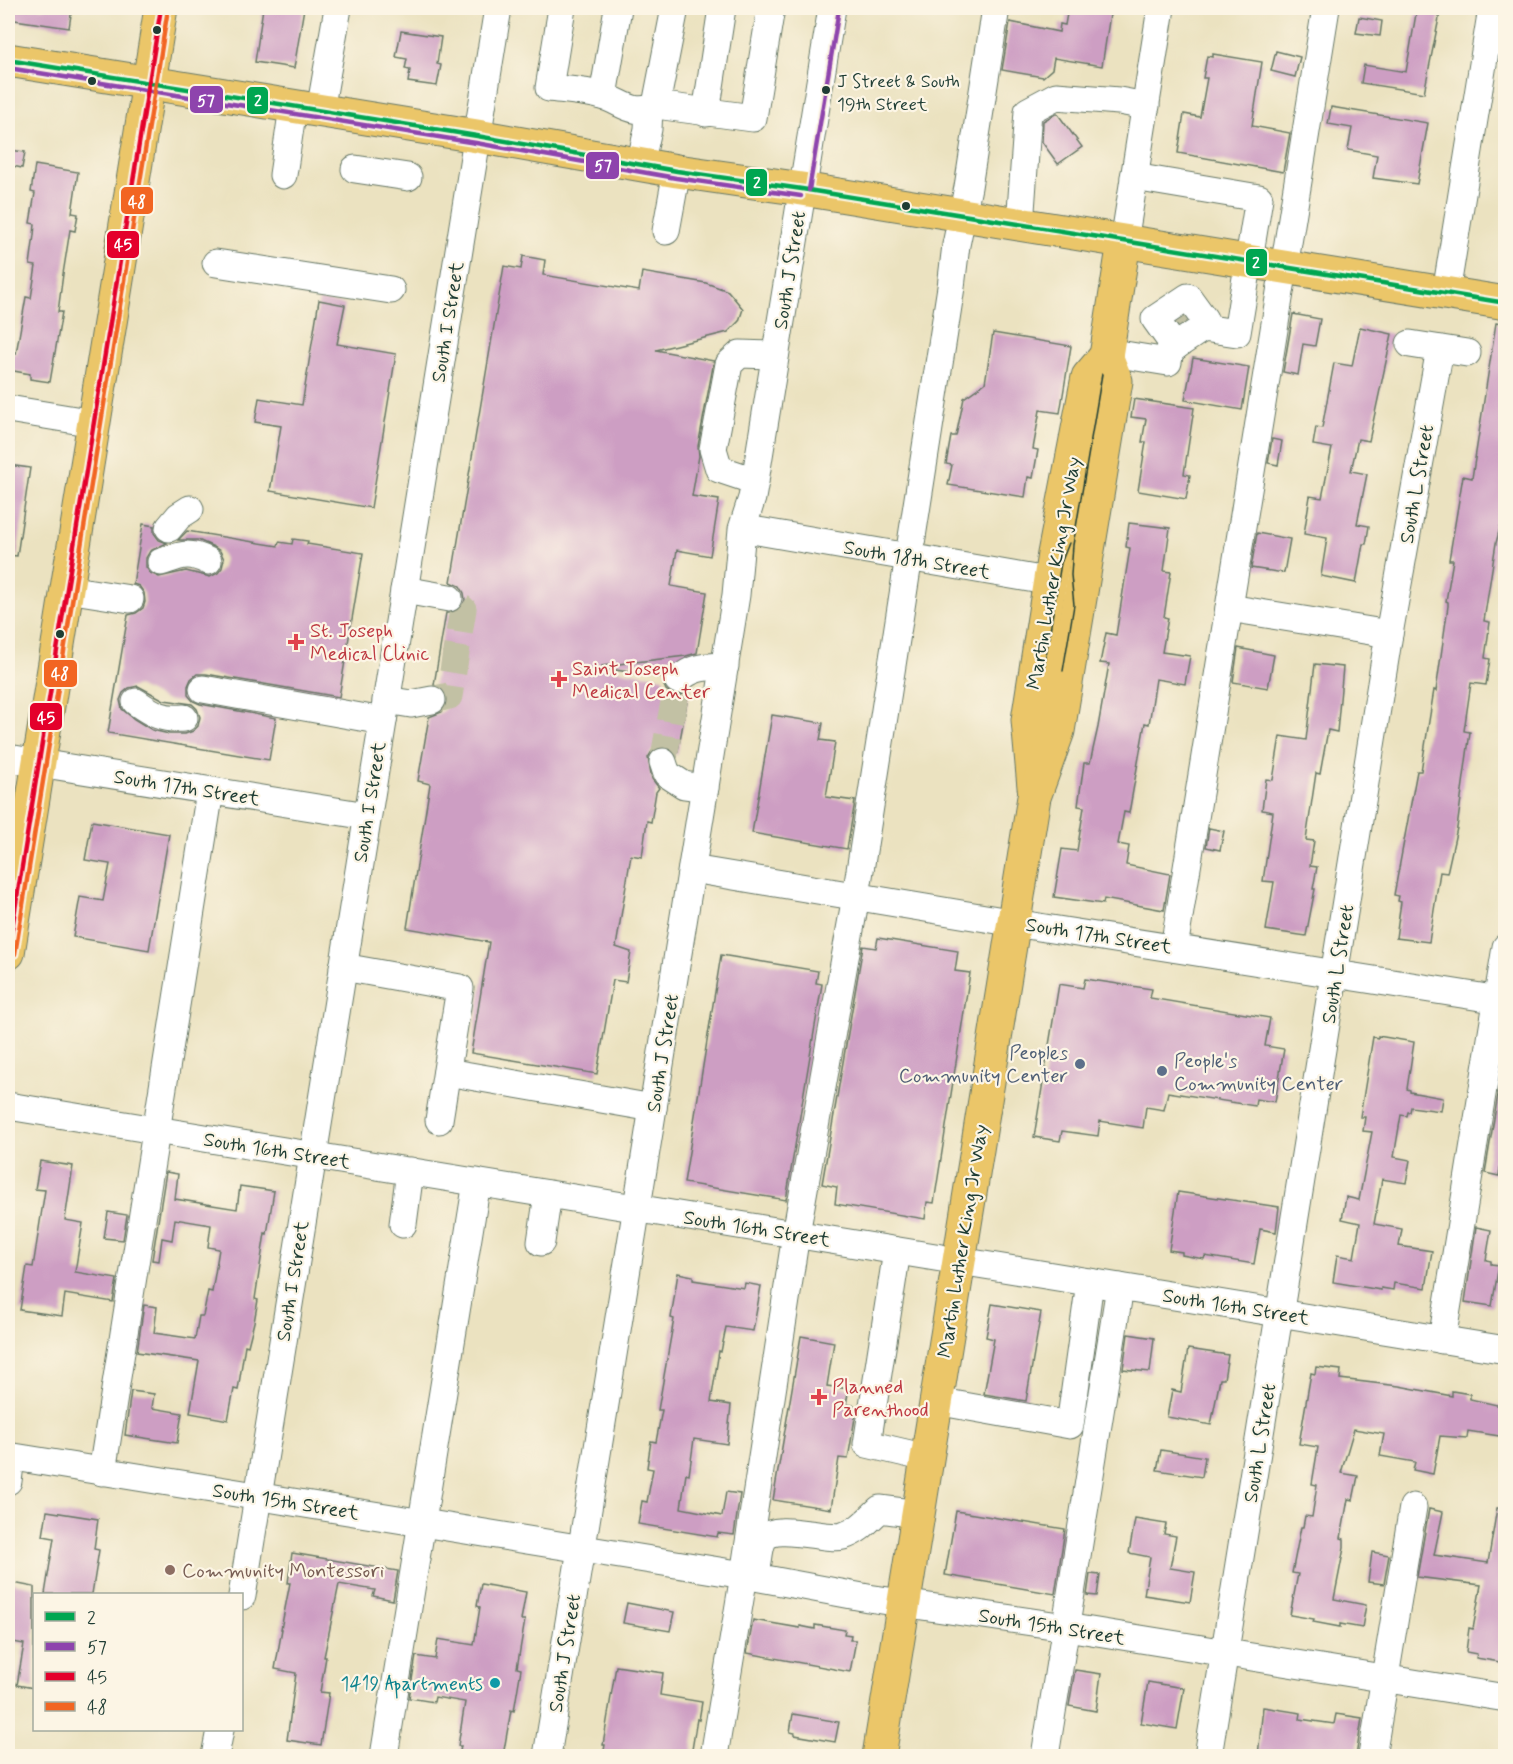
<svg xmlns="http://www.w3.org/2000/svg" width="1513" height="1764" viewBox="0 0 1513 1764" font-family="Mynerve,sans-serif">
  <rect width="100%" height="100%" fill="#fcf5e5"/>
  <filter id="ink" filterUnits="userSpaceOnUse"><feTurbulence type="fractalNoise" baseFrequency=".0167" numOctaves="2"/><feDisplacementMap in="SourceGraphic" scale="12" xChannelSelector="R" yChannelSelector="G"/><feConvolveMatrix kernelMatrix="1 2 1 2 8 2 1 2 1" color-interpolation-filters="sRGB"/></filter>
  <filter id="wash" filterUnits="userSpaceOnUse"><feTurbulence type="fractalNoise" baseFrequency=".008" numOctaves="4" result="noise"/><feDisplacementMap in="SourceGraphic" scale="24" xChannelSelector="R" yChannelSelector="G"/><feGaussianBlur stdDeviation="1.35" result="paint"/><feColorMatrix in="noise" values="0 0 0 0 0 0 0 0 0 0 0 0 0 0 0 0 0 1.4 0 .05"/><feComposite in="paint" operator="in"/></filter>
  <g filter="url(#wash)">
    <rect width="100%" height="100%" fill="#ebe2c0"/>
    <g id="blocks">
      <g fill="#cd9ec3" fill-rule="evenodd">
        <polygon points="8,8 72,8 69,28 8,19"/>
        <polygon points="263,8 304,8 294,68 255,62"/>
        <polygon points="1068,8 1111,8 1102,66 1054,58 1052,69 1043,77 1002,70 1010,22 1059,32 1060,24 1065,25"/>
        <polygon points="1417,8 1441,8 1424,93 1361,83 1364,65 1406,72"/>
        <polygon points="1359,17 1382,21 1380,36 1356,33"/>
        <polygon points="401,31 441,37 437,64 441,65 437,86 408,82 410,70 405,69 407,59 396,57"/>
        <polygon points="1276,51 1300,57 1295,77 1271,71"/>
        <polygon points="1213,54 1262,62 1252,126 1290,133 1283,172 1178,153 1184,114 1200,117 1207,78 1203,78 1207,56 1213,57"/>
        <polygon points="1331,107 1428,123 1417,184 1373,178 1377,155 1348,150 1352,128 1328,124"/>
        <polygon points="1057,113 1082,147 1058,164 1042,142 1043,121"/>
        <polygon points="8,150 25,152 22,168 8,165"/>
        <polygon points="35,165 78,172 72,213 78,214 75,231 70,230 63,274 58,312 62,312 50,382 30,379 30,374 8,370 10,353 16,354 26,297 31,298 36,266 30,265 34,235 35,224 30,223 35,193 31,192"/>
        <polygon points="523,256 545,260 543,275 639,291 642,272 706,283 728,291 743,309 739,321 728,332 656,350 714,361 698,446 699,456 692,496 719,500 710,556 677,550 671,586 707,592 697,653 686,656 602,666 602,668 663,677 663,683 666,690 673,695 681,695 689,692 677,756 673,750 667,747 659,747 652,751 648,758 652,779 659,788 656,792 651,822 647,821 642,857 631,855 616,947 631,952 626,982 613,980 597,1074 471,1053 489,942 407,928 430,784 418,781 429,717 442,712 447,705 448,698 444,690 434,685 446,613 454,613 461,609 465,600 464,593 460,586 451,582 504,266 521,269"/>
        <polygon points="319,300 345,305 337,344 396,354 371,508 270,491 281,426 255,422 259,398 302,405"/>
        <polygon points="1293,314 1320,319 1315,346 1303,344 1298,375 1283,372"/>
        <polygon points="1496,323 1506,324 1506,506 1502,525 1501,524 1496,543 1484,621 1490,622 1485,658 1490,659 1486,685 1471,683 1464,731 1470,732 1457,828 1447,873 1440,872 1429,942 1396,938 1401,902 1398,901 1399,896 1394,895 1417,771 1421,771 1434,690 1436,691 1448,606 1448,602 1446,601 1453,560 1449,560 1463,476 1472,478"/>
        <polygon points="1360,327 1392,334 1369,441 1358,439 1351,471 1367,474 1357,524 1369,526 1366,544 1363,544 1356,583 1321,576 1327,538 1304,534 1310,496 1322,498 1332,448 1313,445 1316,427 1322,428 1334,363 1352,366"/>
        <polygon points="993,333 1071,346 1060,413 1040,410 1033,449 1038,450 1033,478 1028,477 1025,497 948,485 952,465 946,464 951,436 956,436 964,398 985,383"/>
        <polygon points="1193,358 1249,367 1242,410 1185,400"/>
        <polygon points="1134,399 1194,408 1184,474 1190,475 1186,499 1138,491 1146,442 1142,442 1146,419 1131,417"/>
        <polygon points="1272,439 1282,441 1278,465 1268,463"/>
        <polygon points="8,465 30,468 17,556 8,555"/>
        <polygon points="1129,523 1170,528 1164,571 1171,572 1164,617 1168,618 1162,652 1190,656 1185,684 1156,679 1149,724 1145,723 1129,813 1124,812 1118,844 1129,846 1126,865 1170,874 1164,910 1104,899 1103,904 1054,897 1062,849 1077,851 1084,807 1078,806 1084,763 1090,763 1098,727 1109,664 1100,663 1106,633 1116,635 1130,548 1126,547"/>
        <path d="M143,524L154,526V533L159,540L167,543L150,551L146,558V567L150,573L159,577L186,571L210,577L218,573L222,568L224,559L220,551L214,547L198,540H178L187,531L278,546L279,542L292,544L293,539L308,541L307,544L363,553L339,697L206,674H197L191,679L188,686V695L193,701L200,704L276,718L269,760L108,733L128,615L136,613L143,608L145,602L144,593L139,586L133,584ZM138,686L164,700L192,704L197,709L200,717L198,726L193,731L185,734H169L152,730L134,719L122,709L120,700L123,693L129,688Z"/>
        <polygon points="1257,533 1290,539 1284,573 1251,568"/>
        <polygon points="1238,648 1274,655 1268,688 1233,682"/>
        <polygon points="1315,664 1343,667 1337,732 1328,730 1320,774 1316,773 1306,840 1314,841 1310,866 1317,867 1313,889 1315,889 1306,936 1266,930 1274,882 1263,881 1273,812 1262,810 1266,779 1273,780 1280,736 1306,740"/>
        <polygon points="772,715 823,723 820,740 835,742 826,797 855,801 847,849 752,833"/>
        <polygon points="92,821 169,834 149,950 73,937 80,897 103,901 110,864 85,860"/>
        <polygon points="1209,828 1224,831 1220,850 1206,847"/>
        <polygon points="878,938 958,951 955,971 970,973 934,1203 927,1202 925,1219 835,1204 837,1187 822,1184 863,946 876,948"/>
        <polygon points="721,955 818,971 816,983 822,984 786,1200 684,1183"/>
        <polygon points="1085,979 1152,989 1150,998 1270,1018 1265,1046 1284,1049 1275,1102 1256,1099 1255,1106 1168,1092 1164,1110 1146,1107 1143,1128 1100,1121 1098,1136 1062,1131 1060,1141 1034,1137 1059,984 1083,988"/>
        <polygon points="1378,1036 1414,1042 1407,1089 1410,1090 1410,1092 1443,1098 1441,1111 1411,1107 1410,1112 1408,1112 1407,1116 1401,1115 1394,1157 1410,1160 1406,1183 1382,1179 1374,1224 1402,1229 1399,1246 1432,1251 1426,1288 1394,1283 1393,1290 1381,1288 1381,1290 1333,1282 1337,1255 1354,1258 1360,1223 1342,1219 1346,1197 1359,1200 1372,1132 1363,1131 1365,1117 1360,1117 1373,1037 1378,1038"/>
        <polygon points="1499,1089 1506,1089 1506,1160 1501,1159 1499,1176 1485,1173"/>
        <polygon points="40,1161 73,1166 65,1220 83,1223 75,1272 117,1279 113,1302 65,1294 62,1316 20,1310 27,1266 33,1267 45,1190 35,1189"/>
        <polygon points="166,1172 178,1174 175,1199 237,1209 240,1186 274,1191 267,1234 265,1233 255,1299 258,1300 254,1322 248,1346 245,1345 238,1390 234,1389 228,1420 190,1413 199,1361 137,1352 144,1305 157,1307 154,1333 195,1339 199,1316 203,1316 208,1291 212,1292 219,1249 208,1247 211,1225 175,1219 172,1240 162,1238 159,1261 152,1260"/>
        <polygon points="1178,1192 1279,1207 1276,1232 1260,1229 1254,1264 1205,1256 1204,1259 1182,1255 1182,1252 1169,1250"/>
        <polygon points="108,1212 127,1215 123,1240 104,1238"/>
        <polygon points="1476,1227 1491,1230 1486,1260 1491,1261 1491,1264 1499,1265 1492,1306 1465,1302"/>
        <polygon points="678,1273 693,1276 693,1280 744,1288 745,1283 761,1286 753,1331 726,1327 721,1352 719,1351 711,1402 731,1405 727,1444 694,1439 689,1475 686,1474 681,1508 722,1516 726,1492 740,1494 734,1535 718,1533 717,1537 638,1524 642,1501 647,1502 653,1469 647,1468 651,1441 656,1442 662,1410 658,1410 674,1319 671,1318"/>
        <polygon points="992,1304 1041,1312 1026,1401 984,1394 994,1339 986,1337"/>
        <polygon points="1128,1334 1154,1338 1150,1372 1123,1369"/>
        <polygon points="801,1336 834,1342 827,1386 849,1389 846,1404 857,1406 848,1459 839,1458 831,1509 773,1500"/>
        <polygon points="1188,1349 1228,1355 1224,1379 1220,1379 1211,1425 1167,1417 1172,1390 1181,1392"/>
        <polygon points="1316,1367 1341,1370 1340,1379 1399,1386 1452,1396 1452,1391 1470,1394 1470,1399 1506,1407 1506,1437 1468,1431 1467,1438 1440,1436 1433,1474 1413,1470 1415,1462 1380,1456 1384,1434 1354,1429 1341,1473 1358,1476 1353,1500 1348,1499 1341,1538 1344,1539 1344,1548 1334,1599 1366,1605 1362,1628 1340,1624 1340,1627 1313,1622 1314,1619 1290,1615 1298,1574 1292,1573 1301,1527 1303,1527 1305,1516 1312,1517 1317,1485 1312,1484 1318,1447 1299,1444 1311,1373 1315,1374"/>
        <polygon points="131,1391 154,1394 152,1408 182,1413 177,1443 125,1435"/>
        <polygon points="1161,1450 1205,1457 1202,1477 1157,1470"/>
        <polygon points="1497,1508 1506,1508 1506,1663 1476,1658 1477,1654 1466,1652 1469,1628 1473,1629 1481,1585 1417,1577 1429,1509 1443,1512 1434,1555 1488,1563"/>
        <polygon points="47,1511 98,1519 94,1549 99,1550 92,1594 45,1594 54,1538 43,1536"/>
        <polygon points="956,1511 1065,1529 1055,1594 945,1575"/>
        <polygon points="1135,1519 1166,1524 1164,1534 1176,1536 1170,1568 1195,1572 1190,1602 1144,1595 1150,1557 1129,1553"/>
        <polygon points="1372,1552 1389,1555 1384,1584 1368,1582"/>
        <polygon points="292,1553 398,1571 393,1600 373,1596 375,1590 339,1584 324,1657 326,1657 320,1692 329,1693 321,1745 287,1740 296,1673 275,1669 282,1629 281,1629 290,1583 288,1583"/>
        <polygon points="1090,1574 1100,1575 1097,1596 1087,1595"/>
        <polygon points="8,1582 34,1587 34,1688 17,1685 24,1644 8,1641 12,1608 8,1607"/>
        <polygon points="481,1584 526,1592 521,1620 525,1620 517,1668 521,1669 514,1711 511,1710 503,1756 463,1756 464,1752 460,1751 461,1746 458,1746 465,1702 435,1697 434,1702 409,1698 416,1656 435,1659 438,1639 474,1645 480,1607 477,1606"/>
        <polygon points="627,1603 674,1612 670,1631 623,1623"/>
        <polygon points="753,1620 800,1628 800,1626 815,1629 815,1625 845,1630 844,1634 851,1635 850,1640 856,1640 850,1672 747,1653"/>
        <polygon points="616,1666 663,1673 660,1695 702,1702 699,1720 697,1719 691,1756 603,1756 605,1745 603,1745"/>
        <polygon points="1075,1670 1101,1674 1096,1711 1069,1706"/>
        <polygon points="1148,1682 1184,1688 1177,1729 1141,1723"/>
        <polygon points="1263,1707 1301,1713 1300,1719 1334,1724 1336,1714 1362,1718 1356,1756 1258,1756"/>
        <polygon points="793,1714 839,1722 835,1742 795,1735 795,1733 790,1732"/>
      </g>
    </g>
  </g>
  <g filter="url(#ink)">
    <use href="#blocks" fill-opacity="0" stroke="#667765" stroke-width="1.5"/>
    <g fill="none" stroke-linecap="round" stroke-linejoin="round">
      <g stroke="#c2c1a4" stroke-width="27" stroke-dasharray="27 14" stroke-linecap="butt">
        <polyline points="1172,310 1186,329"/>
        <polyline points="432,700 449,696 463,609 449,598"/>
        <polyline points="663,762 678,680"/>
      </g>
      <g stroke="#667765" stroke-width="29">
        <g id="minor">
          <path d="M562,8L549,88C566,90 586,91 602,96C622,101 634,118 656,105L753,118L771,8"/>
          <polyline points="603,96 618,8"/>
          <polyline points="656,105 675,8"/>
          <polyline points="320,111 338,8"/>
          <polyline points="706,113 722,8"/>
          <polyline points="640,165 648,129 649,109"/>
          <polyline points="355,169 408,177"/>
          <polyline points="283,175 293,107"/>
          <polyline points="1020,225 1028,111 1056,96 1119,101 1146,106"/>
          <polyline points="666,231 677,171"/>
          <polyline points="1124,242 1161,8"/>
          <polyline points="216,263 391,290"/>
          <polyline points="1446,293 1492,8"/>
          <polyline points="1410,344 1467,353"/>
          <polyline points="1175,347 1155,319 1188,297 1204,319 1203,328"/>
          <polyline points="1106,352 1168,362 1170,350 1203,328 1237,333 1259,198 1134,177"/>
          <polyline points="8,409 94,423"/>
          <polyline points="755,481 719,469 713,449 729,364 740,354 775,355"/>
          <polyline points="169,528 179,516 190,509"/>
          <polyline points="752,530 1070,585"/>
          <path d="M161,562C182,555 188,551 208,561"/>
          <polyline points="67,589 130,599"/>
          <polyline points="404,590 449,598"/>
          <polyline points="1229,608 1389,634"/>
          <path d="M678,680C693,666 705,667 725,666"/>
          <polyline points="203,689 383,721"/>
          <polyline points="386,700 411,704 432,700"/>
          <path d="M136,702C153,714 163,720 184,718"/>
          <polyline points="8,758 367,816"/>
          <polyline points="663,762 667,774 684,785 705,788"/>
          <polyline points="692,869 1045,928 1506,1001"/>
          <polyline points="1174,948 1326,8"/>
          <polyline points="343,967 460,988 439,1120"/>
          <polyline points="447,1072 653,1108"/>
          <polyline points="8,1106 1506,1350"/>
          <polyline points="403,1224 410,1171"/>
          <polyline points="541,1242 548,1194"/>
          <polyline points="897,1251 867,1444 927,1458"/>
          <polyline points="1442,1340 1506,947"/>
          <polyline points="936,1401 1070,1425 1090,1282"/>
          <polyline points="8,1456 744,1575 868,1598 1066,1627 1506,1698"/>
          <polyline points="102,1472 210,791"/>
          <polyline points="8,1481 11,1457"/>
          <polyline points="584,1534 736,595 742,529 752,498 755,481 832,8"/>
          <path d="M757,1567C759,1559 759,1547 763,1540C773,1521 826,1541 843,1536C859,1531 868,1520 880,1509L918,1514"/>
          <polyline points="242,1596 498,8"/>
          <polyline points="215,1756 220,1730"/>
          <polyline points="384,1756 477,1182"/>
          <polyline points="547,1756 581,1549"/>
          <polyline points="714,1756 744,1575 796,1234 856,896 951,287 956,245 968,187 996,8"/>
          <polyline points="1045,1756 1120,1287"/>
          <polyline points="1208,1756 1389,634 1440,349"/>
          <polyline points="1372,1756 1413,1507"/>
        </g>
      </g>
      <g stroke="#667765" stroke-width="35">
        <g id="major">
          <polyline points="8,60 477,136 677,171 802,189 1506,303"/>
          <polyline points="1034,787 1028,720 1054,554 1088,377 1106,356"/>
          <polyline points="8,953 161,8"/>
          <polyline points="879,1756 1034,797 1058,731 1116,381 1106,356 1124,242"/>
        </g>
      </g>
      <use href="#minor" stroke="#fff" stroke-width="27"/>
      <use href="#major" stroke="#ebc669" stroke-width="33"/>
      <g stroke="#1f3d34" stroke-width="1.5">
        <polyline points="1044,668 1061,563 1069,543"/>
        <polyline points="1063,671 1074,605 1071,575 1073,545 1102,374"/>
      </g>
      <g stroke="#fcf5e5" stroke-width="9">
        <polyline id="bus-1" points="8,60 477,136 677,171 802,189 1506,303"/>
      </g>
      <g stroke="#fcf5e5" stroke-width="9">
        <g id="bus-2">
          <polyline points="8,68 476,143 676,178 801,196"/>
          <polyline points="809,190 839,9"/>
        </g>
      </g>
      <g stroke="#fcf5e5" stroke-width="9">
        <polyline id="bus-3" points="8,953 161,8"/>
      </g>
      <g stroke="#fcf5e5" stroke-width="9">
        <polyline id="bus-4" points="15,954 168,9"/>
      </g>
      <use href="#bus-1" stroke="#00a651" stroke-width="4.5"/>
      <use href="#bus-2" stroke="#8e44ad" stroke-width="4.5"/>
      <use href="#bus-3" stroke="#e4002b" stroke-width="4.5"/>
      <use href="#bus-4" stroke="#f26522" stroke-width="4.5"/>
    </g>
  </g>
  <g fill="#1f3d34" stroke="#fcf5e5" stroke-width="2">
    <circle cx="157" cy="30" r="5"/>
    <circle cx="92" cy="81" r="5"/>
    <circle cx="826" cy="90" r="5"/>
    <circle cx="906" cy="206" r="5"/>
    <circle cx="60" cy="634" r="5"/>
  </g>
  <g fill="#e0444e" stroke="#fcf5e5" stroke-width="2">
    <path d="M293 633h6v6h6v6h-6v6h-6v-6h-6v-6h6z"/>
    <path d="M556 670h6v6h6v6h-6v6h-6v-6h-6v-6h6z"/>
    <path d="M816 1388h6v6h6v6h-6v6h-6v-6h-6v-6h6z"/>
  </g>
  <g fill="#5c6f8a" stroke="#fcf5e5" stroke-width="2">
    <circle cx="1080" cy="1064" r="6"/>
    <circle cx="1162" cy="1071" r="6"/>
  </g>
  <circle fill="#8d6e63" stroke="#fcf5e5" stroke-width="2" cx="170" cy="1570" r="6"/>
  <circle fill="#0f9aa8" stroke="#fcf5e5" stroke-width="2" cx="495" cy="1683" r="6"/>
  <g text-anchor="middle" stroke-width="4.5" stroke-linejoin="round" paint-order="stroke">
    <g font-size="18" fill="#1f3d34" stroke="#fcf5e5" text-anchor="start">
      <text x="837" y="87">J Street &amp; South<tspan x="837" dy="23">19th Street</tspan></text>
    </g>
    <g font-size="20" fill="#1f3d34" stroke="#fcf5e5">
      <text transform="translate(789 270) rotate(-81)" y="7">South J Street</text>
      <text transform="translate(447 322) rotate(-81)" y="7">South I Street</text>
      <text transform="translate(1416 484) rotate(-80)" y="7">South L Street</text>
      <text transform="translate(917 559) rotate(10)" y="7">South 18th Street</text>
      <text transform="translate(1053 573) rotate(-80)" y="7">Martin Luther King Jr Way</text>
      <text transform="translate(187 787) rotate(9)" y="7">South 17th Street</text>
      <text transform="translate(369 802) rotate(-81)" y="7">South I Street</text>
      <text transform="translate(1099 935) rotate(9)" y="7">South 17th Street</text>
      <text transform="translate(1337 964) rotate(-81)" y="7">South L Street</text>
      <text transform="translate(662 1053) rotate(-81)" y="7">South J Street</text>
      <text transform="translate(277 1150) rotate(9)" y="7">South 16th Street</text>
      <text transform="translate(757 1228) rotate(9)" y="7">South 16th Street</text>
      <text transform="translate(962 1241) rotate(-81)" y="7">Martin Luther King Jr Way</text>
      <text transform="translate(292 1281) rotate(-81)" y="7">South I Street</text>
      <text transform="translate(1236 1306) rotate(9)" y="7">South 16th Street</text>
      <text transform="translate(1259 1443) rotate(-81)" y="7">South L Street</text>
      <text transform="translate(286 1501) rotate(9)" y="7">South 15th Street</text>
      <text transform="translate(1052 1626) rotate(9)" y="7">South 15th Street</text>
      <text transform="translate(564 1653) rotate(-81)" y="7">South J Street</text>
    </g>
    <g font-size="20" fill="#be3a42" stroke="#fcf5e5" text-anchor="start">
      <text x="310" y="637">St. Joseph<tspan x="310" dy="23">Medical Clinic</tspan></text>
      <text x="572" y="675">Saint Joseph<tspan x="572" dy="23">Medical Center</tspan></text>
      <text x="832" y="1393">Planned<tspan x="832" dy="23">Parenthood</tspan></text>
    </g>
    <g font-size="20" fill="#4e5e75" stroke="#fcf5e5" text-anchor="end">
      <text x="1068" y="1059">Peoples<tspan x="1068" dy="23">Community Center</tspan></text>
      <text x="1174" y="1067" text-anchor="start">People's<tspan x="1174" dy="23">Community Center</tspan></text>
    </g>
    <g font-size="20" fill="#785e54" stroke="#fcf5e5" text-anchor="start">
      <text x="182" y="1577">Community Montessori</text>
    </g>
    <g font-size="20" fill="#0d838f" stroke="#fcf5e5" text-anchor="end">
      <text x="483" y="1690">1419 Apartments</text>
    </g>
  </g>
  <g stroke="#fcf5e5" stroke-width="2">
    <rect x="189" y="85" width="35" height="29" rx="6" fill="#8e44ad"/>
    <rect x="246" y="86" width="23" height="29" rx="6" fill="#00a651"/>
    <rect x="585" y="151" width="35" height="29" rx="6" fill="#8e44ad"/>
    <rect x="745" y="168" width="23" height="29" rx="6" fill="#00a651"/>
    <rect x="120" y="186" width="34" height="29" rx="6" fill="#f26522"/>
    <rect x="106" y="230" width="34" height="29" rx="6" fill="#e4002b"/>
    <rect x="1245" y="248" width="23" height="29" rx="6" fill="#00a651"/>
    <rect x="43" y="659" width="35" height="29" rx="6" fill="#f26522"/>
    <rect x="29" y="702" width="34" height="29" rx="6" fill="#e4002b"/>
  </g>
  <g font-size="16" text-anchor="middle" font-weight="bold" fill="#fff">
    <text x="206" y="106">57</text>
    <text x="258" y="106">2</text>
    <text x="603" y="171">57</text>
    <text x="757" y="188">2</text>
    <text x="137" y="207">48</text>
    <text x="123" y="250">45</text>
    <text x="1256" y="268">2</text>
    <text x="60" y="679">48</text>
    <text x="46" y="723">45</text>
  </g>
  <rect width="1513" height="1764" fill="none" stroke="#fcf5e5" stroke-width="30"/>
  <rect x="33" y="1593" width="210" height="138" fill="#fcf5e5" stroke="#a4ab9e" stroke-width="1.5"/>
  <rect x="45" y="1612" width="30" height="9" fill="#00a651" stroke="#a4ab9e" stroke-width="1.5"/>
  <text x="87" y="1623" font-size="18" fill="#1f3d34">2</text>
  <rect x="45" y="1642" width="30" height="9" fill="#8e44ad" stroke="#a4ab9e" stroke-width="1.5"/>
  <text x="87" y="1653" font-size="18" fill="#1f3d34">57</text>
  <rect x="45" y="1672" width="30" height="9" fill="#e4002b" stroke="#a4ab9e" stroke-width="1.5"/>
  <text x="87" y="1683" font-size="18" fill="#1f3d34">45</text>
  <rect x="45" y="1702" width="30" height="9" fill="#f26522" stroke="#a4ab9e" stroke-width="1.5"/>
  <text x="87" y="1713" font-size="18" fill="#1f3d34">48</text>
</svg>
